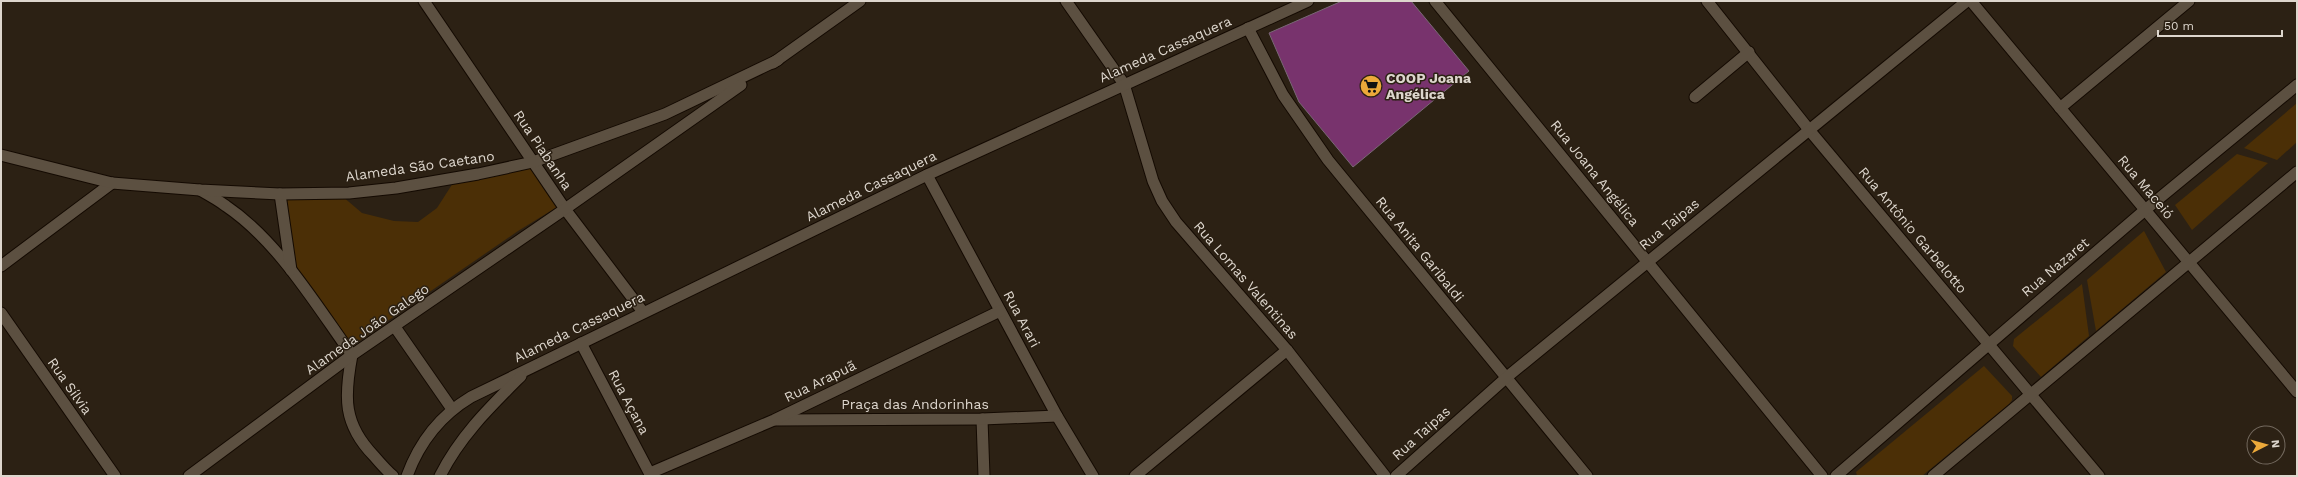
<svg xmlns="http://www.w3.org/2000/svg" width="2298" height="477" viewBox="0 0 2298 477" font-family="'Work Sans',sans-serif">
  <rect width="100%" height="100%" fill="#2c2114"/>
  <g fill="#4b2f06">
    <polygon points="2297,103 2297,142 2277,160 2244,148"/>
    <polygon points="2237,154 2268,163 2192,230 2175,205"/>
    <polygon points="531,168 557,207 518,231 351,346 296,272 285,199 342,196 362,213 394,221 418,222 437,208 453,183"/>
    <polygon points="2144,231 2166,272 2096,331 2087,280"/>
    <polygon points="2082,284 2089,336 2041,377 2013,346 2014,339"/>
    <polygon points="1984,366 2012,396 2012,400 2009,404 1922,476 1857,476 1856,472"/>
  </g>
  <polygon fill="#78336d" stroke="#796875" points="1342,1 1411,1 1469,71 1353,167 1299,102 1269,33"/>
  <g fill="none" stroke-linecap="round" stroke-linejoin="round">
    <g stroke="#140a02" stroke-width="13">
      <g id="minor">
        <polyline points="1066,1 1124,84 1153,181 1162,201 1176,222 1287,350 1385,476"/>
        <polyline points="1435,1 1822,476"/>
        <polyline points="1707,1 1810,131 2099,476"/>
        <polyline points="1971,1 2297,392"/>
        <polyline points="1248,28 1283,95 1328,160 1587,476"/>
        <polyline points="1695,97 1749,52"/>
        <polyline points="2060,108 2189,1"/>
        <polyline points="927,175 1057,416 1093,476"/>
        <polyline points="1,266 112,183"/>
        <polyline points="581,343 651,476"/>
        <path d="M352,355C344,397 343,424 374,456C380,463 386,470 393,476"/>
        <polyline points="982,419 984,476"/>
        <polyline points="776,420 982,419 1057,416"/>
        <polyline points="650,473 774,420 1000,311"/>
        <polyline points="1135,476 1287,350"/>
        <polyline points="1836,476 2145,210 2297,85"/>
        <polyline points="1933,476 2297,172"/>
      </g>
    </g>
    <g stroke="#140a02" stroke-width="13">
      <g id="tertiary">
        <polyline points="424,1 565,209 643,312"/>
        <path d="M200,190C209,195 218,200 226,206C278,241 316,305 352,355"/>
        <polyline points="280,194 291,270"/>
        <polyline points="1,313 115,476"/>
        <polyline points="395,327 452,409"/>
        <polyline points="189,476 352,355 565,209"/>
        <path d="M407,476C419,443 441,415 471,397L927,175L1308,1"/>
        <path d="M440,476C460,436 490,407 521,376"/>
        <polyline points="1396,476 1507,377 1967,1"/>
      </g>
    </g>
    <g stroke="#140a02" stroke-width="13">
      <g id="secondary">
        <polyline points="773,63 860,1"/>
        <polyline points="1,155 112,183 200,190 280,194 349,193 396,188 478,174 533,162 665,114 778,60"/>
        <polyline points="565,209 741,85"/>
      </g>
    </g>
    <use href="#minor" stroke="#5c5041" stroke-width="11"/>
    <use href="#tertiary" stroke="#5c5041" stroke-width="11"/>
    <use href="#secondary" stroke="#5c5041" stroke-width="11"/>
  </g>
  <defs>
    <g id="supermarket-disc" transform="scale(1.15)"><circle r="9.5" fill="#eca93a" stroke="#2c2114"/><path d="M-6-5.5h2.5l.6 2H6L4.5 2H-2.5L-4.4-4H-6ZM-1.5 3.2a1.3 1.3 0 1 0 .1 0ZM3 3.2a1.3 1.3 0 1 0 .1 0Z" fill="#111"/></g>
  </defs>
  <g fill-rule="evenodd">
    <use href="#supermarket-disc" x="1371" y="86"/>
  </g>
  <g text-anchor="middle" stroke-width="3" stroke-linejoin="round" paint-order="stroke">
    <g font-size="14" fill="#ddd6cd" stroke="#2c2114">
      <text transform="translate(1165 49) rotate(-24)" y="5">Alameda Cassaquera</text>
      <text transform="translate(543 150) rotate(56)" y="5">Rua Piabanha</text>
      <text transform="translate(420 166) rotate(-8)" y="5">Alameda São Caetano</text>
      <text transform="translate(1595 173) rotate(51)" y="5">Rua Joana Angélica</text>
      <text transform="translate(871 186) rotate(-26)" y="5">Alameda Cassaquera</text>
      <text transform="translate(2146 187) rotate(50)" y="5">Rua Maceió</text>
      <text transform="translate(1669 224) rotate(-39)" y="5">Rua Taipas</text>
      <text transform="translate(1913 230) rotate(50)" y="5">Rua Antônio Garbelotto</text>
      <text transform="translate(1420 249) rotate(51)" y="5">Rua Anita Garibaldi</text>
      <text transform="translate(2055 267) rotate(-40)" y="5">Rua Nazaret</text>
      <text transform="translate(1246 280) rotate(49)" y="5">Rua Lomas Valentinas</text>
      <text transform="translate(1022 319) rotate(62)" y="5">Rua Arari</text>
      <text transform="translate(579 327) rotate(-26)" y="5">Alameda Cassaquera</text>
      <text transform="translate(367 329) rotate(-35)" y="5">Alameda João Galego</text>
      <text transform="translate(820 381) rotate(-26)" y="5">Rua Arapuã</text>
      <text transform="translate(70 386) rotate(55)" y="5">Rua Sílvia</text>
      <text transform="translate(629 402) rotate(62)" y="5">Rua Açana</text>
      <text x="915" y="409">Praça das Andorinhas</text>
      <text transform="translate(1421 433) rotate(-42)" y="5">Rua Taipas</text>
    </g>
    <g font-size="14" font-weight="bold" fill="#ddd6cd" stroke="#2c2114" text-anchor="start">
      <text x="1386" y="83">COOP Joana<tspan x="1386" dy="16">Angélica</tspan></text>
    </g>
  </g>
  <rect width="2298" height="477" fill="none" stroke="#ddd6cd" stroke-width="4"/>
  <g transform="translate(2266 445) rotate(84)"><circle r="19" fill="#2c2114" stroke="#73695e"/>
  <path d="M0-3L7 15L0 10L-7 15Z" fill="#eca93a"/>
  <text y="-6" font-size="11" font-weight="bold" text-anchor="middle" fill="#ddd6cd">N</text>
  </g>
  <path d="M2158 30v6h124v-6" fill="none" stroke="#ddd6cd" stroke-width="2"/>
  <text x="2164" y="30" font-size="12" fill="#ddd6cd" stroke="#2c2114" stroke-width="3" paint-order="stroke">50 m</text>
</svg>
